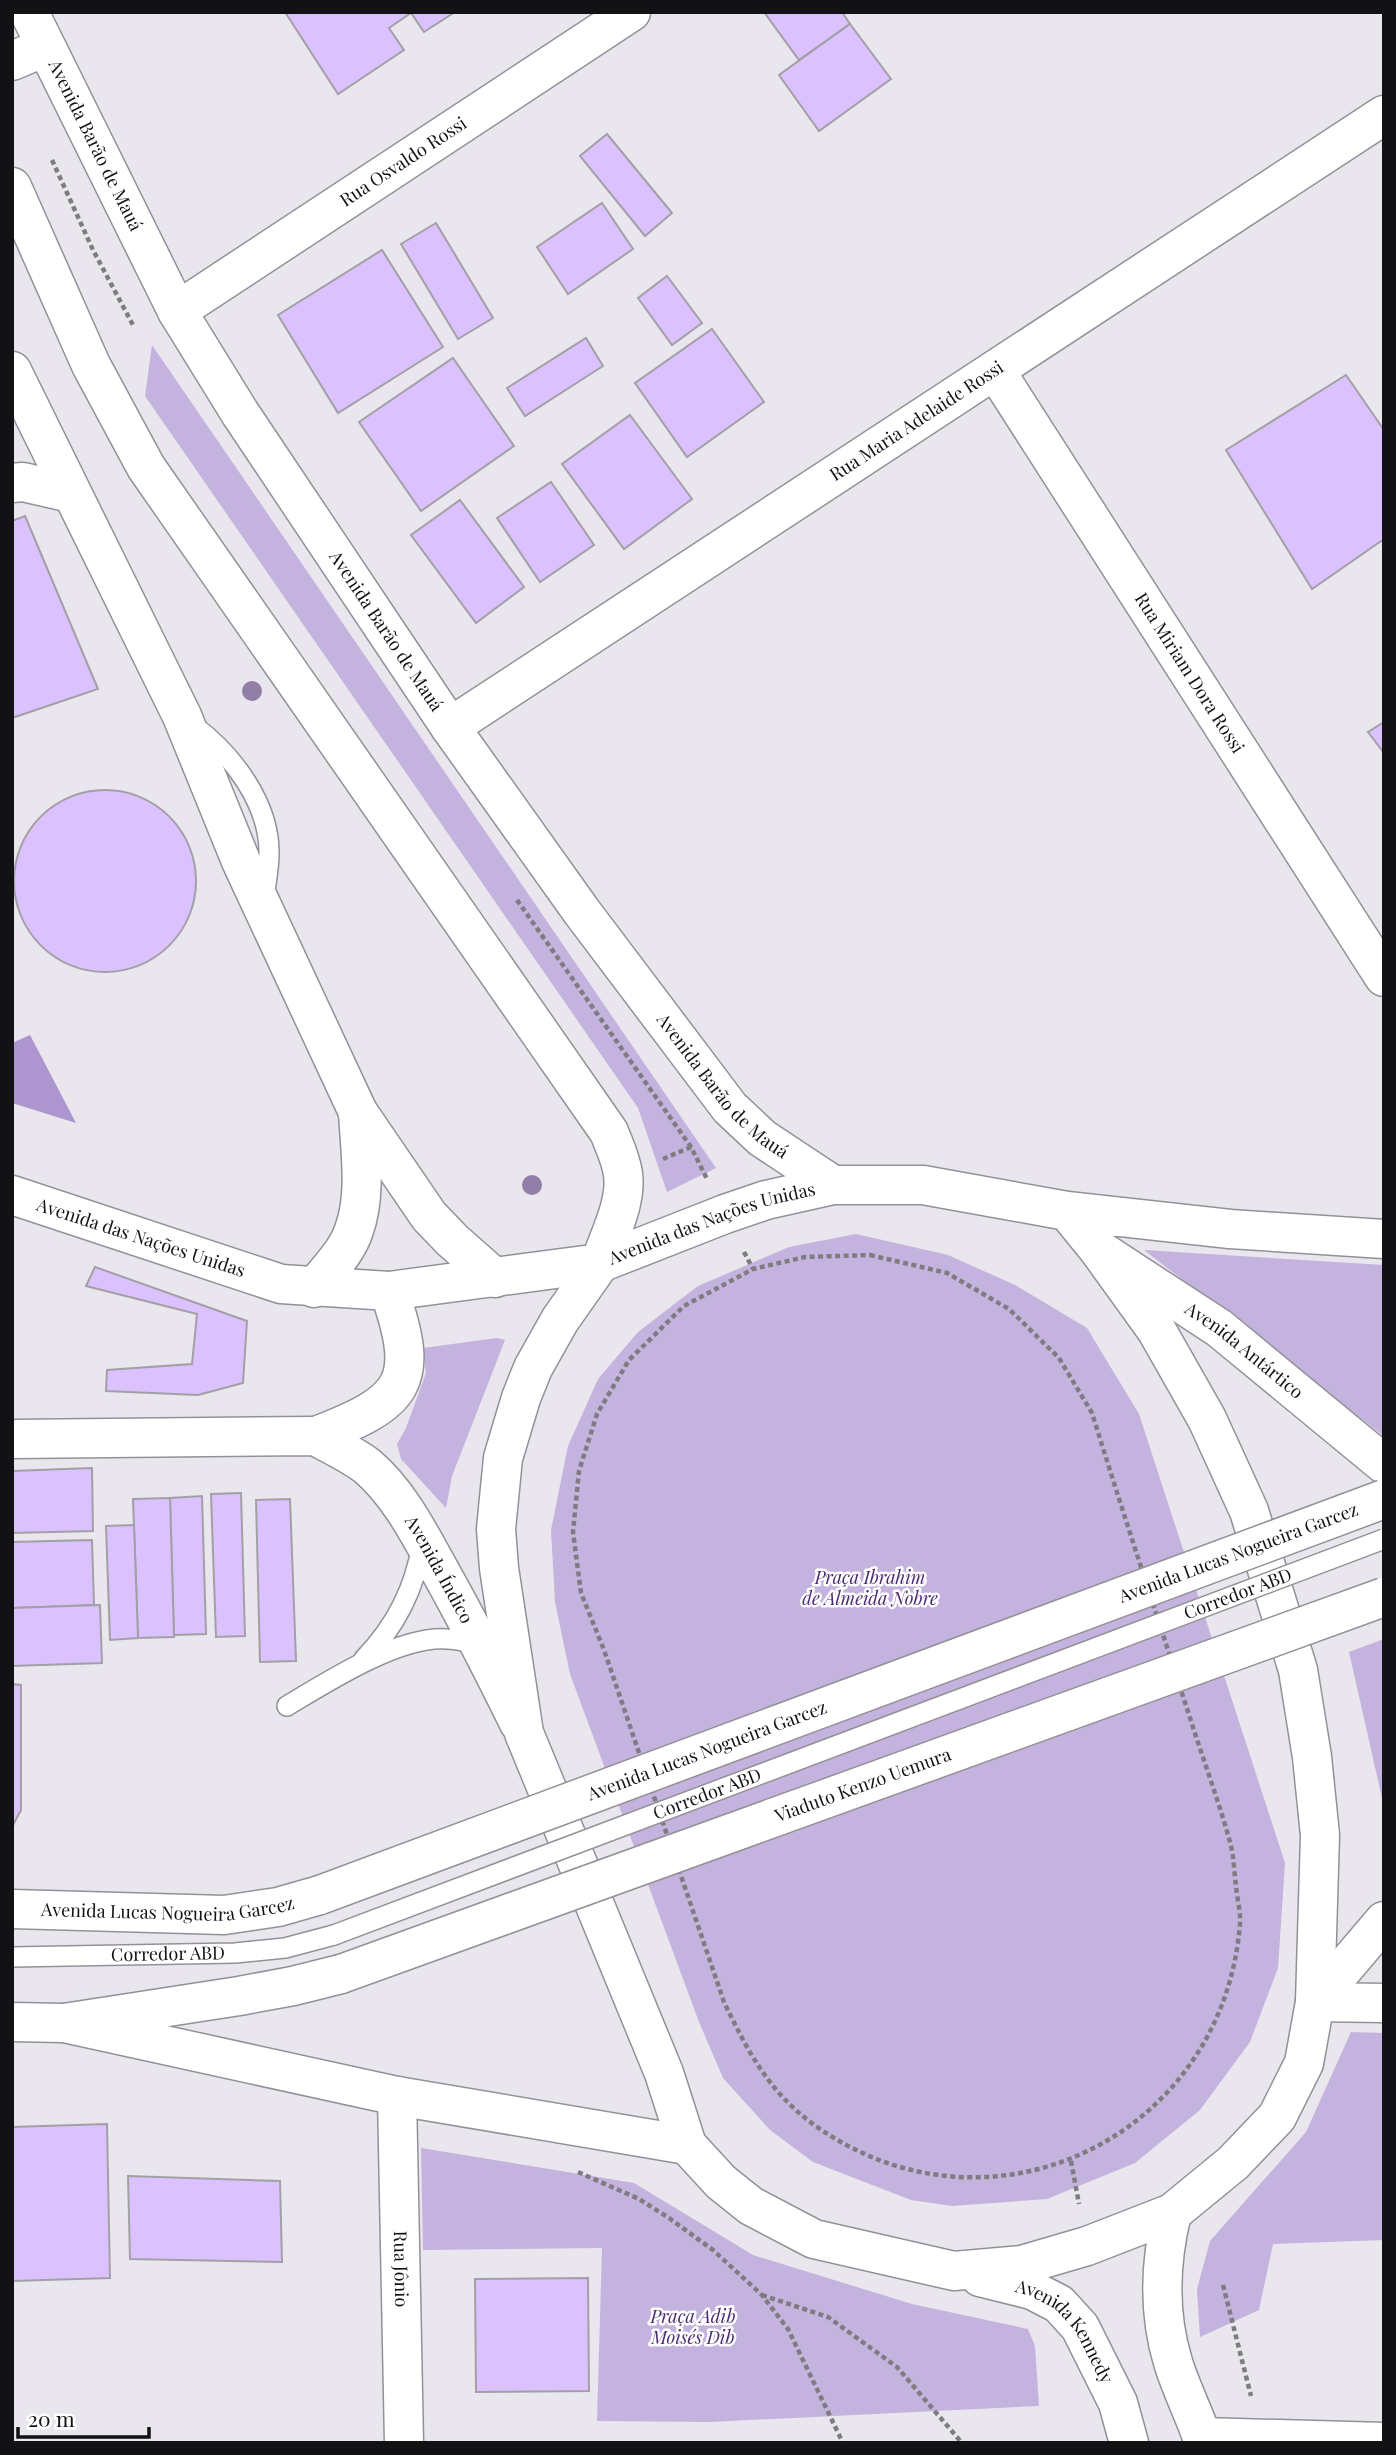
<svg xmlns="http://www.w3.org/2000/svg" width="1396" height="2455" viewBox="0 0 1396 2455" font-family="'Playfair Display',serif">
  <rect width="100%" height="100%" fill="#e9e6ee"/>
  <g fill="#c4b3de">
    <polygon points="152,345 716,1168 667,1192 638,1108 145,396"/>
    <polygon points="856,1234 948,1255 1015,1285 1087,1328 1139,1414 1285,1863 1278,1968 1250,2042 1200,2110 1135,2163 1047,2199 952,2206 911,2200 813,2162 770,2130 723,2078 699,2022 570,1674 555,1602 551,1530 568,1446 598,1379 638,1332 698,1286 789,1247"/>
    <polygon points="1144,1250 1384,1265 1384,1436"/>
    <polygon points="497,1338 505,1340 452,1476 446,1508 401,1459 397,1444 406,1428 426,1373 423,1348"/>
    <polygon points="1384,1639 1384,1807 1349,1652"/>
    <polygon points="1351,2032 1384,2033 1384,2240 1273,2244 1259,2310 1200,2337 1197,2289 1210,2241 1306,2132"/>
    <polygon points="421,2148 634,2183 753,2255 912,2304 1028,2329 1035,2346 1039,2406 710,2422 597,2421 602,2248 423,2250"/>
  </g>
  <polygon fill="#ad95cf" points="30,1035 76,1123 12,1103 12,1043"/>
  <g fill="#dbc2fe" stroke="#a2a0a6" stroke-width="2">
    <polygon points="285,12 455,12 424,32 411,13 389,28 404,50 338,94"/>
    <polygon points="764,12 842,12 850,24 799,60"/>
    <polygon points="850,24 891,79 819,131 779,75"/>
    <polygon points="607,134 672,213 645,236 580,156"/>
    <polygon points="602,203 633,249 568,294 537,247"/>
    <polygon points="436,223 493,318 458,339 401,244"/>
    <polygon points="382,250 443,347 338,413 278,315"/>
    <polygon points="667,276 702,323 672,345 638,298"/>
    <polygon points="712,329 764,402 687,457 635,383"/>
    <polygon points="586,338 603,366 525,416 507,388"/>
    <polygon points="453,358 514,446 421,511 359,422"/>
    <polygon points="1346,375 1384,430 1384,539 1312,589 1226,450"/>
    <polygon points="630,415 692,499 624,549 562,464"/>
    <polygon points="551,482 594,545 540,582 497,518"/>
    <polygon points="460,500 524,587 476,623 411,535"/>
    <polygon points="25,516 98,689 12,718 12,521"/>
    <polygon points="1384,722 1384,753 1368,732"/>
    <circle cx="105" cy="881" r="91"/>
    <polygon points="95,1267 247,1321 243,1383 198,1395 106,1391 107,1370 192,1364 197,1314 86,1286"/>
    <polygon points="92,1468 93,1531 12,1533 12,1471"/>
    <polygon points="241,1493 245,1636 216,1637 211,1494"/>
    <polygon points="202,1496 206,1634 174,1635 170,1498"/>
    <polygon points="170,1498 174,1637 138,1638 133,1499"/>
    <polygon points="290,1499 296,1661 260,1662 256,1500"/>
    <polygon points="134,1525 138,1638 110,1640 106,1526"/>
    <polygon points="92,1540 94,1605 12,1608 12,1542"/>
    <polygon points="100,1605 102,1663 12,1666 12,1608"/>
    <polygon points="12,1684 21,1685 21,1810 12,1827"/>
    <polygon points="107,2124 110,2278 12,2281 12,2127"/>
    <polygon points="128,2176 280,2181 282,2262 130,2259"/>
    <polygon points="588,2278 589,2391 476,2392 475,2279"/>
  </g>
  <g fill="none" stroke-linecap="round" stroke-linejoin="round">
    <g stroke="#939197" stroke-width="22">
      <g id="service">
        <path d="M194,726C232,754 270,804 269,854C269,868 266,883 264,897"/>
        <path d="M364,1659C395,1627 415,1588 422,1544"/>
        <path d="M287,1706C327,1682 400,1635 447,1639C458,1639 469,1643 480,1645"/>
        <path id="s1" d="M12,1957L235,1953L285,1948L334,1935"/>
      </g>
    </g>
    <g stroke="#939197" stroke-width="41">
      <g id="minor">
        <path id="s2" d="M29,12L177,311L240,413L450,727L582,912L730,1108L762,1138L833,1185"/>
        <path id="s3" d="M177,311L631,12"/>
        <path id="s4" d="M995,370L1384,977"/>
        <polyline points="12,371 182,716 241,861 358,1112 429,1216 452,1240 495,1278"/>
        <polyline points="12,483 23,482 71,493"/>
        <path id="s5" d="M450,727L1384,115"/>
        <path id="s6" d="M1098,1249L1219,1328L1384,1464"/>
        <path d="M314,1288C328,1270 347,1252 354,1230C367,1194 360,1151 358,1112"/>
        <path d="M316,1436C404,1402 422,1384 389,1291"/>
        <path id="s7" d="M12,1439L316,1436C333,1446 351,1454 367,1466C399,1493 420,1535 440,1571C468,1621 494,1672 519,1723"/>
        <polyline points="1315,2002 1384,2003"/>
        <path id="s8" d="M397,2096L404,2443"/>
        <polyline points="1202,2437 1384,2442"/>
      </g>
    </g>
    <g stroke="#939197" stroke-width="41">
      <g id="tertiary">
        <polyline points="12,61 45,47"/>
        <path d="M12,187L91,365L146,467L609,1132C614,1145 621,1159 623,1174C627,1203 609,1236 600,1263L389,1291L281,1284L12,1195"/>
      </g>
    </g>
    <g stroke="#939197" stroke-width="41">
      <g id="primary">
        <path id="s9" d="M1067,1211L1098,1249L1157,1331L1207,1419L1249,1511L1298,1670L1312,1757L1320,1835L1315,2002L1304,2063L1277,2117L1233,2163L1172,2213L1087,2246L1022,2265L954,2271L814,2239L751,2206L721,2182L687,2145L664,2073L524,1733L499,1568L496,1529L503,1458L521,1398L533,1368L560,1320L600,1263L725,1214L766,1200L833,1185H923L1067,1211L1230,1229L1384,1239"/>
        <path id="s10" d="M12,1909L224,1915L278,1907L320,1895"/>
        <polyline points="1315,2002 1384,1921"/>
        <polyline points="12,2022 64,2023 239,1996 293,1986 341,1974"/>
        <polyline points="64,2023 397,2096 687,2145"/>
        <path d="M1172,2213C1160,2262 1158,2313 1173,2362C1181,2389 1195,2415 1204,2443"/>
        <path id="s11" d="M980,2277L1032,2290L1059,2304L1080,2327L1118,2403L1129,2443"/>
      </g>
    </g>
    <g stroke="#7e7c81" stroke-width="4.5" stroke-dasharray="5 3.5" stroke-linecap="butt">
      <polyline points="52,160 93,250 133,325"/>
      <polyline points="517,900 691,1147 707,1179"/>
      <polyline points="663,1159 691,1147"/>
      <polyline points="744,1252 753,1269"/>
      <path d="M870,1255L947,1273L1009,1309L1059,1358L1092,1413C1124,1516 1158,1619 1191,1721C1204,1762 1219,1802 1230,1842C1234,1856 1234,1872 1236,1886C1237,1899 1241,1912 1240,1924C1223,2138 988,2251 813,2124C769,2092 747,2050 724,2002L604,1650L581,1593L573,1532L579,1471L597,1414L629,1360L684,1306L753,1269L805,1257Z"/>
      <polyline points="1071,2161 1079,2204"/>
      <polyline points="578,2172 639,2199 669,2218 713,2250 762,2295 788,2329 843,2443"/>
      <polyline points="1223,2285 1251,2396"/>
      <polyline points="762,2295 828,2317 897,2367 962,2443"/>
    </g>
    <use href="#service" stroke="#fff" stroke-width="19"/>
    <use href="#minor" stroke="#fff" stroke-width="38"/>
    <use href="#tertiary" stroke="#fff" stroke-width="38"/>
    <use href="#primary" stroke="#fff" stroke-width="38"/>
    <g stroke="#939197" stroke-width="22" stroke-linecap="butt">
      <g id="service-bridge">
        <path id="s12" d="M334,1935L1384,1539"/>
      </g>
    </g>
    <g stroke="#939197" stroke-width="41" stroke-linecap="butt">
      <g id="primary-bridge">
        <path id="s13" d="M320,1895L1384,1499"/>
        <path id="s14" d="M341,1974L1384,1597"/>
      </g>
    </g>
    <use href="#service-bridge" stroke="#fff" stroke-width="19"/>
    <use href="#primary-bridge" stroke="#fff" stroke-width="38"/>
  </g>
  <g fill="#927fa8">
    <circle cx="252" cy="691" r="10"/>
    <circle cx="532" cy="1185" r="10"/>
  </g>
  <g text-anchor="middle" stroke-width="5" stroke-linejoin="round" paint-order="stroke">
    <g font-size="18" fill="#121114" stroke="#fff">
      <text dy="6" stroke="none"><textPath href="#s2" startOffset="149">Avenida Barão de Mauá</textPath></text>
      <text dy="6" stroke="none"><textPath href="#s3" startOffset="271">Rua Osvaldo Rossi</textPath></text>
      <text dy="6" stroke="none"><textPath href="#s5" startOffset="558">Rua Maria Adelaide Rossi</textPath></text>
      <text dy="6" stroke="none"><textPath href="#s2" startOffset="716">Avenida Barão de Mauá</textPath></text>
      <text dy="6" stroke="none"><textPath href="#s4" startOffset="360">Rua Miriam Dora Rossi</textPath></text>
      <text dy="6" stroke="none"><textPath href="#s2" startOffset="1283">Avenida Barão de Mauá</textPath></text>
      <text dy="6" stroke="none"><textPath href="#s9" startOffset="2707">Avenida das Nações Unidas</textPath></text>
      <text transform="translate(141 1238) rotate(18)" y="6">Avenida das Nações Unidas</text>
      <text dy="6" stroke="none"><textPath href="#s6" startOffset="178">Avenida Antártico</textPath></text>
      <text dy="6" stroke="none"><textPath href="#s13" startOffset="980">Avenida Lucas Nogueira Garcez</textPath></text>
      <text dy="6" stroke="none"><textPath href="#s7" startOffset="490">Avenida Índico</textPath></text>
      <text dy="6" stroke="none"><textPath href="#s12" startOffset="966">Corredor ABD</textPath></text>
      <text dy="6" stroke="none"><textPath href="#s13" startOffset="413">Avenida Lucas Nogueira Garcez</textPath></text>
      <text dy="6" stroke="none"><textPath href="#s14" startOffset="555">Viaduto Kenzo Uemura</textPath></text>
      <text dy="6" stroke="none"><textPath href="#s12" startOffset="399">Corredor ABD</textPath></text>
      <text dy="6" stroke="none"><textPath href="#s10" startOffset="156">Avenida Lucas Nogueira Garcez</textPath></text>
      <text dy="6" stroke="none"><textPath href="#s1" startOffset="156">Corredor ABD</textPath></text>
      <text dy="6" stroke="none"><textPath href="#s8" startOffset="173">Rua Jônio</textPath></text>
      <text dy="6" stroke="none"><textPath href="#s11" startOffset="107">Avenida Kennedy</textPath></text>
    </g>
    <g font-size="18" font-style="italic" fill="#4b2a6f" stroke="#fff">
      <text x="870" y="1584">Praça Ibrahim<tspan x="870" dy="21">de Almeida Nobre</tspan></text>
      <text x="693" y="2323">Praça Adib<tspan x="693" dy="21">Moisés Dib</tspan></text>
    </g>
  </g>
  <rect width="1396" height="2455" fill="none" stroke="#121114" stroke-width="28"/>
  <path d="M18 2427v10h131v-10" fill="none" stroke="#121114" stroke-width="3.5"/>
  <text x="28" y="2427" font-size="21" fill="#121114" stroke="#ffffff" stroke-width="5" paint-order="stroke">20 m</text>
</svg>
